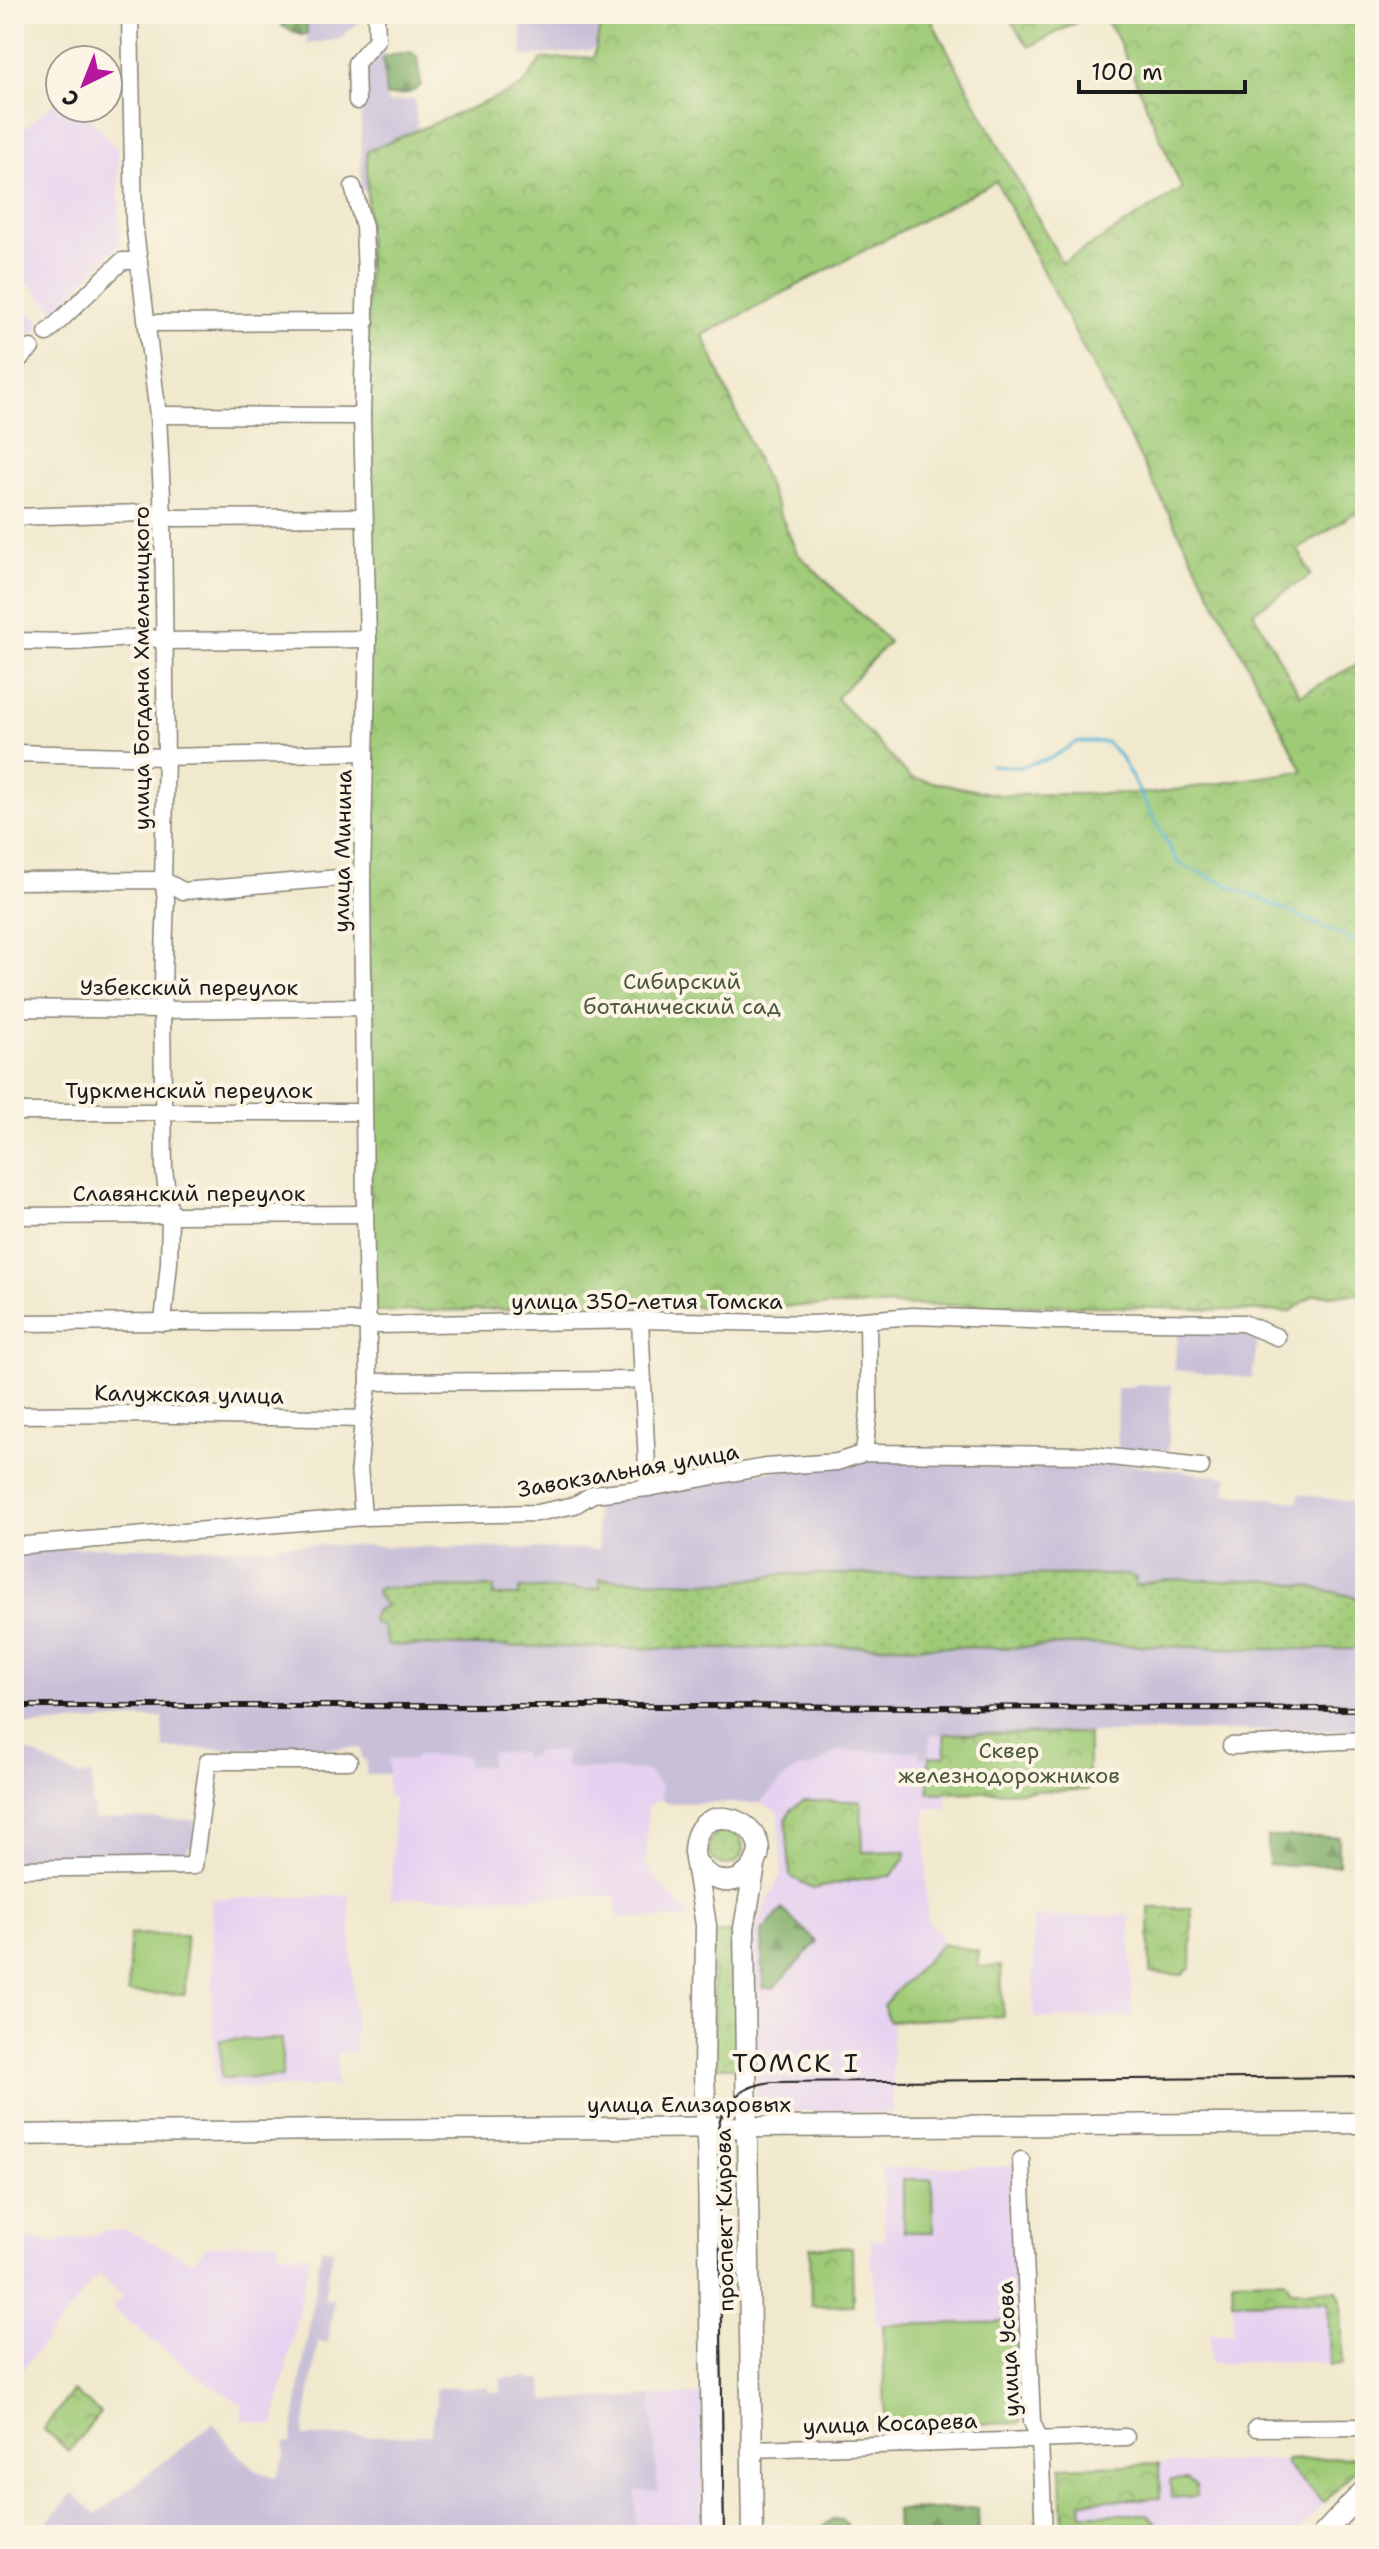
<svg xmlns="http://www.w3.org/2000/svg" width="1379" height="2549" viewBox="0 0 1379 2549" font-family="'Shantell Sans',sans-serif">
  <defs>
    <pattern id="grass-dots" width="8" height="8" patternUnits="userSpaceOnUse" patternTransform="scale(2)"><rect width="8" height="8" fill="#9fca77"/><path d="M2 2h.1M6 6h.1" fill="none" stroke="#88ad66" stroke-width="1.8" stroke-linecap="round"/></pattern>
    <pattern id="forest-firs" width="22" height="20" patternUnits="userSpaceOnUse" patternTransform="scale(2)"><rect width="22" height="20" fill="#7fae68"/><path d="M5 1l3.5 6h-7zM16 11l3.5 6h-7z" fill="#678d55"/></pattern>
    <pattern id="park-crowns" width="20" height="18" patternUnits="userSpaceOnUse" patternTransform="scale(2)"><rect width="20" height="18" fill="#9fca77"/><path d="M2 6a3 3 0 1 1 6 0M12 15a3 3 0 1 1 6 0" fill="none" stroke="#88ad66"/></pattern>
  </defs>
  <rect width="100%" height="100%" fill="#fcf5e5"/>
  <filter id="ink" filterUnits="userSpaceOnUse"><feTurbulence type="fractalNoise" baseFrequency=".0125" numOctaves="2"/><feDisplacementMap in="SourceGraphic" scale="16" xChannelSelector="R" yChannelSelector="G"/><feConvolveMatrix kernelMatrix="1 2 1 2 8 2 1 2 1" color-interpolation-filters="sRGB"/></filter>
  <filter id="wash" filterUnits="userSpaceOnUse"><feTurbulence type="fractalNoise" baseFrequency=".006" numOctaves="4" result="noise"/><feDisplacementMap in="SourceGraphic" scale="32" xChannelSelector="R" yChannelSelector="G"/><feGaussianBlur stdDeviation="1.8" result="paint"/><feColorMatrix in="noise" values="0 0 0 0 0 0 0 0 0 0 0 0 0 0 0 0 0 1.4 0 .05"/><feComposite in="paint" operator="in"/></filter>
  <g filter="url(#wash)">
    <rect width="100%" height="100%" fill="#f1e9ce"/>
    <g fill="#e6d2f0">
      <polygon points="60,97 60,108 80,108 118,150 120,243 55,310 14,270 14,138"/>
      <polygon points="14,296 42,324 14,352"/>
      <polygon points="944,1734 947,1808 926,1809 927,1920 941,1934 942,1944 883,2005 892,2028 893,2113 767,2110 761,2107 756,2102 752,1933 782,1872 778,1812 760,1803 794,1769 813,1768 837,1751 919,1751 929,1756 929,1735"/>
      <polygon points="490,1752 523,1752 524,1757 533,1756 534,1752 566,1752 566,1768 647,1771 661,1787 661,1799 648,1806 646,1865 667,1892 693,1919 617,1918 617,1896 391,1898 394,1797 387,1796 388,1759 414,1759 414,1756 467,1756 467,1766 490,1766"/>
      <polygon points="349,1895 356,2053 336,2053 337,2086 214,2088 211,1899"/>
      <polygon points="1130,1915 1132,2017 1034,2018 1033,1917"/>
      <polygon points="14,2149 19,2236 54,2243 91,2236 104,2231 126,2230 193,2262 207,2246 235,2245 236,2243 278,2241 279,2252 310,2255 274,2426 241,2419 243,2405 189,2370 112,2308 123,2295 98,2274 14,2380"/>
      <polygon points="1015,2166 1020,2423 885,2426 883,2325 875,2325 874,2268 871,2267 871,2239 884,2239 883,2168"/>
      <polygon points="1285,2279 1291,2290 1337,2290 1341,2299 1343,2364 1321,2365 1315,2361 1211,2363 1210,2334 1233,2334 1232,2280"/>
      <polygon points="703,2395 705,2535 636,2535 635,2491 658,2490 651,2396"/>
      <polygon points="1360,2457 1362,2462 1295,2535 1063,2535 1061,2467"/>
    </g>
    <g fill="#c8bfd8">
      <polygon points="308,14 365,14 365,17 340,39 307,44"/>
      <polygon points="529,14 637,14 591,50 523,57 521,20"/>
      <polygon points="384,50 387,103 415,99 418,133 380,190 361,190 361,91 367,52"/>
      <polygon points="1179,1326 1259,1331 1252,1378 1174,1370"/>
      <polygon points="1138,1385 1171,1385 1168,1457 1118,1452 1117,1388 1130,1388"/>
      <polygon points="864,1457 1090,1459 1228,1477 1225,1493 1298,1502 1299,1494 1365,1504 1365,1729 930,1735 929,1757 919,1757 919,1751 837,1751 813,1768 794,1769 760,1803 666,1803 661,1799 661,1787 647,1771 565,1768 565,1752 534,1752 534,1756 523,1757 523,1752 491,1752 490,1766 467,1766 466,1756 414,1756 414,1760 388,1759 388,1774 366,1774 366,1760 362,1759 361,1748 164,1749 163,1717 21,1726 24,1749 77,1776 92,1775 92,1805 95,1807 93,1820 126,1818 195,1820 193,1846 188,1846 187,1858 69,1862 14,1861 14,1552 90,1547 276,1548 277,1544 598,1550 595,1498"/>
      <polygon points="321,2248 333,2250 324,2299 334,2300 328,2343 318,2342 303,2437 430,2435 436,2405 436,2388 488,2387 488,2392 501,2392 501,2378 528,2377 529,2380 543,2380 544,2401 651,2396 658,2491 636,2491 636,2535 14,2535 14,2519 38,2532 73,2493 96,2515 213,2423 233,2449 257,2471 276,2477 284,2457 284,2444 291,2443"/>
    </g>
    <g fill="url(#grass-dots)" stroke="#5e734a" stroke-width="2">
      <path d="M792,1574L1127,1575L1136,1578L1135,1586C1165,1577 1191,1579 1222,1581C1235,1582 1247,1579 1260,1580C1295,1583 1331,1590 1365,1600V1649H1258L1087,1644L1007,1648L880,1646L710,1649L388,1645L382,1626L374,1623L372,1619L376,1610L386,1606L376,1594V1590L380,1588L494,1587V1596H519L520,1588L588,1590L600,1588V1579L728,1583L776,1575Z"/>
      <circle cx="726" cy="1848" r="17"/>
    </g>
    <g fill="url(#forest-firs)" stroke="#4e6542" stroke-width="2">
      <polygon points="281,14 307,14 307,34 301,35 282,26"/>
      <path d="M411,52L417,57L421,85C411,95 399,95 386,96L383,57Z"/>
      <rect x="1268" y="1837" width="71" height="28"/>
      <polygon points="782,1909 817,1942 774,1988 763,1988 762,1932"/>
      <polygon points="978,2508 979,2535 897,2535 896,2510"/>
      <polygon points="833,2519 841,2520 847,2524 849,2535 818,2535 820,2528"/>
    </g>
    <g fill="url(#park-crowns)" stroke="#5e734a" stroke-width="2" fill-rule="evenodd">
      <path d="M602,14H928L1062,263L1182,189L1117,37L1101,14H1365V526L1356,512L1298,550L1311,575L1253,612L1300,695L1365,660V1294L1313,1295L1290,1312L1056,1305L640,1307L370,1312L367,151L522,87L542,59L594,57ZM996,181L1303,771L1154,793L1000,795L911,778L836,698L889,642L797,553L703,335Z"/>
      <polygon points="1006,14 1092,14 1029,47"/>
      <polygon points="1088,1733 1088,1790 929,1793 929,1757 945,1756 944,1734"/>
      <polygon points="804,1801 861,1801 863,1852 906,1851 905,1859 891,1876 866,1878 812,1889 790,1876 786,1819 792,1809"/>
      <polygon points="1149,1908 1192,1908 1191,1966 1183,1975 1150,1973"/>
      <polygon points="713,1933 736,1933 737,2067 714,2067"/>
      <polygon points="942,1944 978,1951 978,1967 1001,1966 1003,2016 889,2021 883,2005"/>
      <polygon points="852,2247 853,2305 811,2306 810,2247"/>
      <polygon points="1285,2279 1291,2290 1337,2290 1341,2299 1343,2364 1330,2365 1328,2301 1233,2302 1232,2280"/>
      <polygon points="73,2391 100,2413 69,2451 43,2429"/>
      <polygon points="1360,2457 1362,2462 1324,2503 1288,2468 1285,2460"/>
      <polygon points="1159,2464 1160,2498 1081,2501 1082,2514 1147,2514 1161,2529 1158,2532 1160,2535 1103,2535 1100,2528 1063,2529 1061,2467"/>
      <polygon points="1187,2479 1196,2485 1197,2496 1171,2498 1170,2480"/>
    </g>
    <g fill="#9fca77" stroke="#5e734a" stroke-width="2">
      <polygon points="130,1934 186,1935 185,1994 128,1993"/>
      <polygon points="282,2039 282,2077 221,2078 220,2040"/>
      <polygon points="903,2179 932,2179 933,2232 903,2232"/>
      <polygon points="1017,2322 1020,2423 885,2426 883,2325"/>
    </g>
    <g fill="none" stroke-linecap="round" stroke-linejoin="round">
      <polyline stroke="#56b4d5" stroke-width="3" points="990,765 1019,767 1051,758 1077,742 1106,742 1120,756 1178,863 1365,945"/>
    </g>
  </g>
  <g filter="url(#ink)">
    <g fill="none" stroke-linecap="round" stroke-linejoin="round">
      <g stroke="#868275" stroke-width="19">
        <g id="minor">
          <polyline points="130,14 134,223 158,415 163,516 166,757 163,880 166,899 162,1010 164,1169 170,1215 169,1263 163,1323"/>
          <polyline points="357,101 356,63 377,39 376,14"/>
          <polyline points="353,187 364,227 366,275 362,416 368,639 362,876 365,1214 369,1382 363,1419 359,1466 363,1517"/>
          <polyline points="147,323 366,322"/>
          <polyline points="47,333 122,261 139,261"/>
          <polyline points="14,364 31,348"/>
          <polyline points="158,415 362,416"/>
          <polyline points="14,517 142,513 175,518 364,517"/>
          <polyline points="14,641 71,642 148,637 164,641 368,639"/>
          <polyline points="14,753 166,757 365,752"/>
          <polyline points="14,881 163,880 183,891 362,876"/>
          <polyline points="14,1008 162,1010 363,1007"/>
          <polyline points="14,1112 364,1112"/>
          <polyline points="14,1216 365,1214"/>
          <polyline points="640,1320 648,1488"/>
          <polyline points="14,1323 351,1321 378,1325 640,1320 814,1324 913,1316 1057,1321 1243,1323 1277,1337"/>
          <polyline points="369,1382 643,1380"/>
          <polyline points="14,1415 131,1414 363,1419"/>
          <polyline points="864,1453 869,1411 868,1320"/>
          <polyline points="14,1546 363,1517 537,1513 575,1505 593,1494 648,1488 765,1467 837,1462 864,1453 1093,1455 1201,1467"/>
          <polyline points="1231,1746 1365,1740"/>
          <polyline points="14,1869 194,1866 208,1761 349,1761"/>
          <polyline points="1021,2160 1032,2422 1040,2440 1044,2535"/>
          <polyline points="1256,2428 1365,2427"/>
          <polyline points="751,2449 1126,2437"/>
        </g>
      </g>
      <g stroke="#868275" stroke-width="23">
        <g id="major">
          <path d="M695,1860C706,1879 730,1890 748,1872C790,1831 696,1785 694,1852L706,1925L704,2074L708,2162L713,2535"/>
          <polyline points="14,2135 324,2130 1365,2123"/>
          <polyline points="753,2535 744,1928 756,1860"/>
          <polyline points="1322,2535 1365,2489"/>
        </g>
      </g>
      <use href="#minor" stroke="#fff" stroke-width="16"/>
      <use href="#major" stroke="#fff" stroke-width="20"/>
      <path stroke="#1c1c1c" stroke-width="2" d="M724,2535L718,2127C724,2100 744,2085 772,2082L1365,2077"/>
      <g stroke="#1c1c1c" stroke-width="6">
        <polyline id="rail" points="14,1706 712,1706 1365,1709"/>
      </g>
      <use href="#rail" stroke="#fcf5e5" stroke-width="3" stroke-dasharray="9" stroke-linecap="butt"/>
    </g>
  </g>
  <g text-anchor="middle" stroke-width="8" stroke-linejoin="round" paint-order="stroke">
    <g font-size="22" fill="#1c1c1c" stroke="#fcf5e5">
      <text transform="translate(141 668) rotate(-90)" y="8">улица Богдана Хмельницкого</text>
      <text transform="translate(342 851) rotate(-89)" y="8">улица Минина</text>
      <text x="189" y="995">Узбекский переулок</text>
      <text x="189" y="1098">Туркменский переулок</text>
      <text x="189" y="1201">Славянский переулок</text>
      <text x="647" y="1309">улица 350-летия Томска</text>
      <text transform="translate(189 1394) rotate(1)" y="8">Калужская улица</text>
      <text transform="translate(628 1470) rotate(-10)" y="8">Завокзальная улица</text>
      <text x="689" y="2112">улица Елизаровых</text>
      <text transform="translate(724 2220) rotate(-91)" y="8">проспект Кирова</text>
      <text transform="translate(1008 2349) rotate(-93)" y="8">улица Усова</text>
      <text transform="translate(890 2423) rotate(-2)" y="8">улица Косарева</text>
    </g>
    <g font-size="22" fill="#4a593c" stroke="#fcf5e5">
      <text x="682" y="989">Сибирский<tspan x="682" dy="25">ботанический сад</tspan></text>
      <text x="1009" y="1758">Сквер<tspan x="1009" dy="25">железнодорожников</tspan></text>
    </g>
    <g font-size="26" letter-spacing="2" fill="#1c1c1c" stroke="#fcf5e5">
      <text x="796" y="2072">ТОМСК I</text>
    </g>
  </g>
  <rect width="1379" height="2549" fill="none" stroke="#fcf5e5" stroke-width="48"/>
  <g transform="translate(84 84) rotate(223)"><circle r="38" fill="#fcf5e5" stroke="#a29e95" stroke-width="2"/>
  <path d="M0-6L14 30L0 20L-14 30Z" fill="#b5179e"/>
  <text y="-12" font-size="22" font-weight="bold" text-anchor="middle" fill="#1c1c1c">С</text>
  </g>
  <path d="M1079 80v12h166v-12" fill="none" stroke="#1c1c1c" stroke-width="4"/>
  <text x="1091" y="80" font-size="24" fill="#1c1c1c" stroke="#fcf5e5" stroke-width="6" paint-order="stroke">100 m</text>
</svg>
